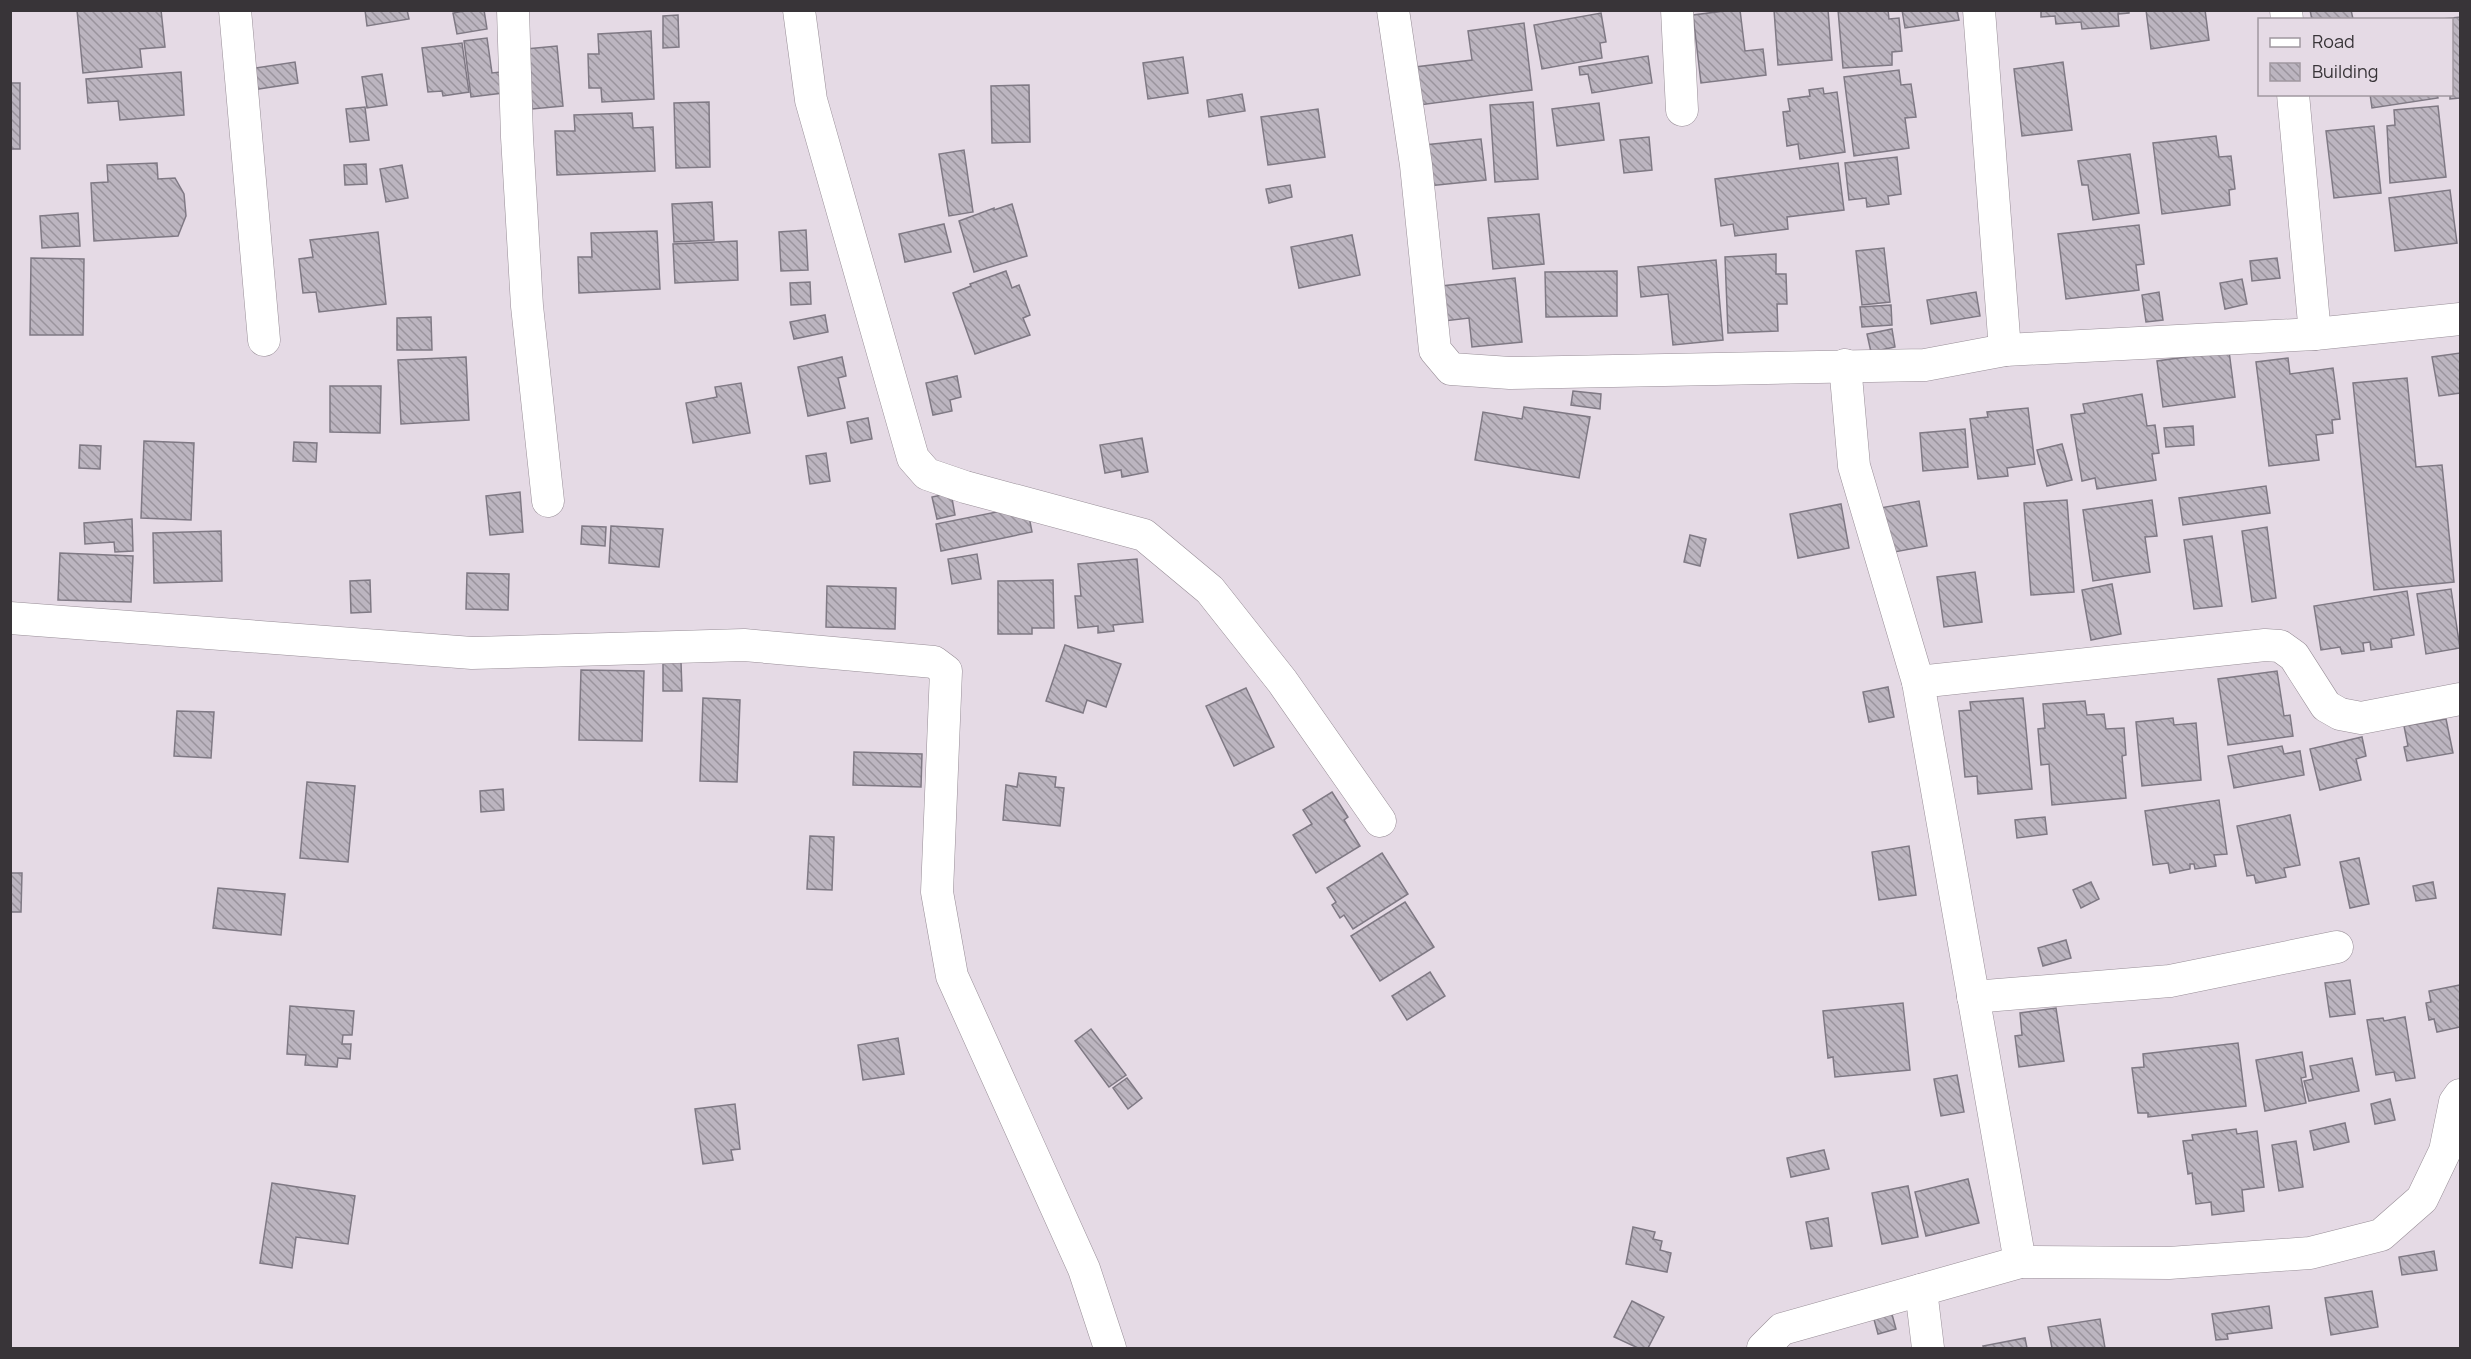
<svg xmlns="http://www.w3.org/2000/svg" width="2471" height="1359" viewBox="0 0 2471 1359" font-family="Manrope,sans-serif">
  <defs>
    <pattern id="building-back-hatch" width="6" height="6" patternUnits="userSpaceOnUse" patternTransform="scale(1.5)"><rect width="6" height="6" fill="#bcb5c0"/><path d="M-1 5l2 2M0 0l6 6M5-1l2 2" fill="none" stroke="#9a949d"/></pattern>
  </defs>
  <rect width="100%" height="100%" fill="#e5dae5"/>
  <g fill="url(#building-back-hatch)" stroke="#7f7984" stroke-width="1.5">
    <polygon points="77,10 161,10 165,47 140,49 142,67 83,73"/>
    <polygon points="365,10 407,10 409,19 367,26"/>
    <polygon points="470,10 484,10 487,29 457,34 453,13"/>
    <polygon points="1732,10 1740,10 1745,51 1763,49 1766,75 1701,83 1693,15"/>
    <polygon points="1774,10 1828,10 1832,60 1778,65"/>
    <polygon points="1838,10 1888,10 1889,19 1899,18 1902,51 1892,52 1892,65 1843,68"/>
    <polygon points="1902,10 1957,10 1959,20 1905,28"/>
    <polygon points="2041,10 2129,10 2129,13 2118,14 2119,26 2082,29 2081,22 2056,24 2055,16 2041,17"/>
    <polygon points="2146,10 2205,10 2209,40 2151,49"/>
    <polygon points="2310,10 2351,10 2353,19 2312,20"/>
    <polygon points="1601,13 1606,42 1600,43 1602,58 1542,69 1534,25"/>
    <polygon points="678,15 679,47 663,48 663,16"/>
    <polygon points="2460,17 2460,98 2450,99 2452,20 2442,19"/>
    <polygon points="1524,23 1532,90 1412,106 1407,68 1472,60 1468,31"/>
    <polygon points="651,31 654,99 602,102 601,88 589,88 588,54 599,54 598,34"/>
    <polygon points="487,38 492,73 500,72 503,93 471,97 464,41"/>
    <polygon points="462,43 469,92 443,96 442,91 428,92 422,48"/>
    <polygon points="557,46 563,106 532,109 526,49"/>
    <polygon points="1648,56 1652,83 1592,93 1588,74 1580,75 1579,67"/>
    <polygon points="1183,57 1188,93 1148,99 1143,63"/>
    <polygon points="295,62 298,83 252,90 249,69"/>
    <polygon points="2063,62 2072,130 2022,136 2014,69"/>
    <polygon points="1899,70 1901,85 1911,84 1916,117 1905,118 1909,148 1854,156 1844,77"/>
    <polygon points="181,72 184,115 120,120 118,101 88,103 86,79"/>
    <polygon points="382,74 387,105 367,108 362,77"/>
    <rect x="10" y="83" width="10" height="66"/>
    <polygon points="1029,85 1030,142 992,143 991,86"/>
    <polygon points="1823,88 1824,94 1837,92 1845,152 1800,159 1798,144 1787,146 1783,112 1790,111 1788,99 1810,96 1809,90"/>
    <polygon points="1242,94 1245,111 1209,117 1207,100"/>
    <polygon points="2370,94 2437,94 2438,98 2372,108"/>
    <polygon points="709,102 710,167 676,168 674,103"/>
    <polygon points="1533,102 1538,179 1495,182 1490,105"/>
    <polygon points="1599,103 1604,140 1557,146 1552,109"/>
    <polygon points="2438,106 2446,177 2390,183 2387,126 2395,125 2394,110"/>
    <polygon points="365,107 369,140 350,142 346,109"/>
    <polygon points="1318,109 1325,157 1268,165 1261,117"/>
    <polygon points="632,113 633,128 653,127 655,171 557,175 555,131 575,131 574,115"/>
    <polygon points="2374,126 2381,193 2334,198 2326,131"/>
    <polygon points="2216,136 2219,157 2231,156 2235,189 2229,190 2230,205 2162,214 2153,143"/>
    <polygon points="1649,137 1652,170 1624,173 1620,140"/>
    <polygon points="1481,139 1486,180 1428,186 1424,145"/>
    <polygon points="964,150 973,212 949,216 939,154"/>
    <polygon points="2130,154 2139,213 2093,220 2088,185 2082,185 2078,161"/>
    <polygon points="1897,157 1901,194 1888,196 1889,204 1867,207 1866,198 1849,200 1845,163"/>
    <polygon points="157,163 158,179 175,178 184,194 186,216 178,236 94,241 91,183 108,182 107,165"/>
    <polygon points="1838,163 1844,210 1787,217 1788,229 1735,236 1733,224 1721,226 1715,179"/>
    <polygon points="366,164 367,184 345,185 344,165"/>
    <polygon points="402,165 408,198 386,202 380,169"/>
    <polygon points="1290,185 1292,197 1269,203 1266,189"/>
    <polygon points="2450,190 2457,243 2395,251 2389,198"/>
    <polygon points="712,202 714,240 674,242 672,204"/>
    <polygon points="1012,204 1027,256 974,272 959,221 994,208 994,210"/>
    <polygon points="78,213 80,246 42,248 40,216"/>
    <polygon points="1539,214 1544,264 1493,269 1488,218"/>
    <polygon points="944,224 951,252 905,262 899,234"/>
    <polygon points="2139,225 2144,264 2136,265 2139,290 2066,299 2058,234"/>
    <polygon points="806,230 808,270 781,271 779,232"/>
    <polygon points="657,231 660,289 579,293 578,257 592,257 591,233"/>
    <polygon points="378,232 386,304 319,312 316,292 303,293 299,259 313,257 310,240"/>
    <polygon points="1352,235 1360,275 1299,288 1291,247"/>
    <polygon points="737,241 738,280 675,283 673,244"/>
    <polygon points="1884,248 1890,302 1862,305 1856,251"/>
    <polygon points="1776,254 1776,274 1786,274 1787,304 1777,304 1778,331 1728,333 1725,257"/>
    <polygon points="31,258 84,259 83,335 30,335"/>
    <polygon points="2277,258 2280,278 2252,281 2250,261"/>
    <polygon points="1716,260 1723,340 1673,345 1668,294 1641,297 1638,267"/>
    <polygon points="1006,271 1012,288 1019,285 1030,315 1023,318 1030,335 975,354 953,293 971,286 970,284"/>
    <polygon points="1617,271 1617,316 1546,317 1545,272"/>
    <polygon points="1515,278 1522,342 1472,347 1469,318 1444,321 1441,286"/>
    <polygon points="2242,279 2247,304 2225,309 2220,283"/>
    <polygon points="810,282 811,304 791,305 790,283"/>
    <polygon points="1976,292 1980,316 1931,324 1927,300"/>
    <polygon points="2159,292 2163,320 2146,322 2142,295"/>
    <polygon points="1891,305 1892,325 1862,327 1860,307"/>
    <polygon points="825,315 828,332 794,339 790,322"/>
    <polygon points="431,317 432,350 397,350 397,318"/>
    <polygon points="1892,329 1895,347 1871,352 1867,334"/>
    <polygon points="2229,351 2235,397 2163,407 2157,361"/>
    <polygon points="2460,353 2460,393 2439,396 2432,357"/>
    <polygon points="466,357 469,420 401,424 398,360"/>
    <polygon points="842,357 846,376 838,378 845,408 808,416 798,367"/>
    <polygon points="2288,358 2290,374 2333,368 2340,419 2332,420 2333,433 2316,435 2319,460 2269,466 2256,362"/>
    <polygon points="957,376 961,397 950,400 952,411 933,415 926,383"/>
    <polygon points="2407,378 2416,467 2442,465 2454,582 2374,590 2353,383"/>
    <polygon points="741,383 750,433 693,443 686,403 717,397 715,387"/>
    <polygon points="330,386 381,386 380,433 330,432"/>
    <polygon points="1573,391 1601,394 1600,409 1571,405"/>
    <polygon points="2142,394 2147,426 2155,425 2159,453 2152,454 2156,480 2097,489 2095,478 2082,481 2071,415 2085,413 2083,404"/>
    <polygon points="1524,407 1590,417 1579,478 1475,460 1483,412 1522,419"/>
    <polygon points="2028,408 2035,464 2007,468 2008,476 1978,479 1970,419 1988,417 1987,412"/>
    <polygon points="868,418 872,439 851,443 847,422"/>
    <polygon points="2193,426 2194,445 2166,447 2164,428"/>
    <polygon points="1965,429 1968,467 1923,471 1920,433"/>
    <polygon points="1142,438 1148,472 1122,477 1121,470 1105,473 1100,445"/>
    <polygon points="144,441 194,443 191,520 141,518"/>
    <polygon points="294,442 317,443 316,462 293,461"/>
    <polygon points="2062,444 2072,480 2047,486 2037,450"/>
    <polygon points="80,445 101,446 100,469 79,468"/>
    <polygon points="826,453 830,481 810,484 806,456"/>
    <polygon points="2266,486 2270,513 2183,525 2179,498"/>
    <polygon points="520,492 523,532 490,535 486,496"/>
    <polygon points="951,493 955,515 937,519 932,497"/>
    <polygon points="2067,500 2074,592 2031,595 2024,503"/>
    <polygon points="2152,500 2157,536 2145,537 2150,572 2093,581 2083,510"/>
    <polygon points="1919,501 1927,546 1889,553 1880,508"/>
    <polygon points="1841,504 1849,548 1798,558 1790,514"/>
    <polygon points="1027,506 1032,532 941,551 936,524"/>
    <polygon points="132,519 133,551 115,552 114,542 85,544 84,523"/>
    <polygon points="582,526 606,527 605,546 581,544"/>
    <polygon points="611,526 663,529 659,567 609,563"/>
    <polygon points="2267,527 2276,598 2252,602 2242,531"/>
    <polygon points="221,531 222,581 154,583 153,533"/>
    <polygon points="1690,535 1706,539 1700,566 1684,562"/>
    <polygon points="2212,536 2222,606 2194,609 2184,540"/>
    <polygon points="60,553 133,556 131,602 58,600"/>
    <polygon points="977,554 981,579 952,584 948,559"/>
    <polygon points="1137,559 1143,622 1113,625 1114,631 1098,633 1098,626 1078,628 1075,596 1081,596 1078,564"/>
    <polygon points="1975,572 1982,622 1944,627 1937,577"/>
    <polygon points="467,573 509,574 508,610 466,609"/>
    <polygon points="370,580 371,612 351,613 350,581"/>
    <polygon points="1053,580 1054,628 1032,628 1032,634 998,634 998,581"/>
    <polygon points="2112,584 2121,634 2091,640 2082,590"/>
    <polygon points="827,586 896,588 895,629 826,627"/>
    <polygon points="2451,589 2460,648 2426,654 2417,594"/>
    <polygon points="2407,591 2414,635 2391,639 2392,647 2371,650 2370,642 2363,643 2364,651 2342,654 2340,647 2321,650 2314,606"/>
    <polygon points="1065,645 1121,664 1106,707 1087,700 1083,713 1046,701"/>
    <polygon points="681,662 682,691 663,691 663,663"/>
    <polygon points="581,670 644,671 642,741 579,740"/>
    <polygon points="2277,671 2284,716 2290,715 2293,736 2228,745 2218,679"/>
    <polygon points="1888,687 1894,717 1869,722 1863,692"/>
    <polygon points="1246,688 1274,747 1234,766 1206,706"/>
    <polygon points="703,698 740,700 737,782 700,781"/>
    <polygon points="2023,698 2032,789 1978,794 1977,776 1965,777 1959,711 1971,710 1970,702"/>
    <polygon points="2085,701 2087,715 2104,714 2106,729 2124,728 2126,755 2122,756 2126,798 2052,805 2049,764 2041,765 2038,729 2045,728 2043,704"/>
    <polygon points="177,711 214,712 211,758 174,756"/>
    <polygon points="2173,718 2174,725 2196,723 2201,780 2142,786 2136,722"/>
    <polygon points="2446,719 2453,753 2407,761 2404,747 2408,746 2404,726"/>
    <polygon points="2362,737 2366,756 2356,759 2361,780 2320,790 2310,749"/>
    <polygon points="2282,746 2284,754 2300,751 2304,775 2234,788 2228,756"/>
    <polygon points="854,752 922,754 921,787 853,785"/>
    <polygon points="1019,773 1056,777 1055,787 1064,788 1060,826 1003,820 1006,785 1017,787"/>
    <polygon points="307,782 355,786 348,862 300,858"/>
    <polygon points="503,789 504,810 481,812 480,791"/>
    <polygon points="1332,792 1348,817 1344,820 1360,846 1316,873 1293,835 1312,824 1303,810"/>
    <polygon points="2219,800 2227,854 2214,855 2216,866 2195,869 2194,864 2190,864 2190,869 2170,873 2168,863 2153,865 2145,811"/>
    <polygon points="2290,815 2300,865 2284,868 2286,877 2256,883 2254,875 2247,876 2237,826"/>
    <polygon points="2045,817 2047,834 2017,838 2015,820"/>
    <polygon points="810,836 834,837 832,890 807,889"/>
    <polygon points="1909,846 1916,895 1879,900 1872,852"/>
    <polygon points="1382,853 1408,894 1353,929 1344,915 1340,918 1332,905 1336,902 1327,888"/>
    <polygon points="2359,858 2369,904 2350,908 2340,862"/>
    <polygon points="10,873 22,873 21,912 10,912"/>
    <polygon points="2091,882 2099,899 2081,908 2073,890"/>
    <polygon points="2433,882 2436,898 2416,901 2413,886"/>
    <polygon points="218,888 285,894 281,935 213,928"/>
    <polygon points="1405,902 1434,947 1380,981 1351,936"/>
    <polygon points="2066,940 2071,958 2043,966 2038,948"/>
    <polygon points="1430,972 1445,996 1407,1020 1392,996"/>
    <polygon points="2350,980 2355,1014 2330,1017 2325,983"/>
    <polygon points="2460,985 2460,1027 2437,1032 2434,1019 2429,1020 2426,1003 2431,1002 2429,991"/>
    <polygon points="1903,1003 1910,1070 1835,1077 1833,1057 1828,1058 1823,1011"/>
    <polygon points="290,1006 354,1011 352,1035 343,1035 342,1044 351,1044 350,1059 338,1058 337,1067 305,1065 306,1055 287,1054"/>
    <polygon points="2056,1008 2064,1061 2019,1067 2015,1036 2022,1035 2020,1013"/>
    <polygon points="2405,1017 2415,1078 2396,1081 2394,1072 2376,1075 2367,1020 2383,1018 2384,1021"/>
    <polygon points="1091,1029 1126,1075 1109,1087 1075,1041"/>
    <polygon points="898,1038 904,1074 863,1080 858,1045"/>
    <polygon points="2238,1043 2246,1106 2148,1117 2148,1113 2138,1113 2132,1068 2144,1067 2143,1054"/>
    <polygon points="2302,1052 2306,1077 2301,1078 2306,1103 2265,1111 2256,1060"/>
    <polygon points="2352,1058 2359,1091 2309,1101 2304,1081 2313,1079 2310,1066"/>
    <polygon points="1957,1075 1964,1112 1941,1116 1934,1079"/>
    <polygon points="1127,1078 1142,1098 1128,1109 1113,1088"/>
    <polygon points="2390,1099 2395,1120 2375,1124 2371,1104"/>
    <polygon points="735,1104 740,1149 731,1150 733,1160 703,1164 695,1109"/>
    <polygon points="2345,1123 2349,1142 2314,1150 2310,1131"/>
    <polygon points="2236,1129 2237,1134 2257,1131 2264,1187 2242,1190 2244,1211 2212,1215 2211,1202 2196,1204 2192,1173 2188,1174 2183,1141 2193,1140 2192,1135"/>
    <polygon points="2296,1141 2303,1187 2279,1191 2272,1145"/>
    <polygon points="1824,1150 1829,1169 1791,1177 1787,1158"/>
    <polygon points="1968,1179 1979,1223 1926,1236 1915,1192"/>
    <polygon points="272,1183 355,1196 348,1244 296,1237 292,1268 260,1263"/>
    <polygon points="1908,1186 1918,1237 1882,1244 1872,1193"/>
    <polygon points="1828,1218 1832,1246 1811,1249 1806,1222"/>
    <polygon points="1633,1227 1655,1232 1653,1239 1662,1241 1660,1250 1671,1253 1667,1272 1626,1264"/>
    <polygon points="2434,1251 2437,1270 2402,1275 2399,1257"/>
    <polygon points="2372,1291 2378,1327 2331,1335 2325,1298"/>
    <polygon points="1632,1301 1664,1317 1648,1348 1638,1348 1614,1337"/>
    <polygon points="2269,1306 2272,1328 2227,1334 2228,1339 2216,1340 2212,1314"/>
    <polygon points="1890,1307 1896,1329 1878,1334 1872,1312"/>
    <polygon points="2100,1319 2105,1348 2052,1348 2048,1327"/>
    <polygon points="2025,1338 2027,1348 1984,1348 1983,1346"/>
  </g>
  <g fill="none" stroke-linecap="round" stroke-linejoin="round">
    <g stroke="#988e97" stroke-width="33">
      <g id="minor">
        <polyline points="235,10 264,340"/>
        <polyline points="513,10 517,137 527,306 548,501"/>
        <polyline points="799,10 811,100 913,458 927,474 965,487 1144,535 1210,590 1282,681 1380,821"/>
        <polyline points="1393,10 1416,165 1435,350 1451,369 1510,373 1925,365 2005,350 2315,334 2460,319"/>
        <polyline points="1677,10 1682,110"/>
        <polyline points="1979,10 2005,350"/>
        <polyline points="2286,10 2287,20"/>
        <polyline points="2293,94 2315,334"/>
        <polyline points="1845,365 1854,466 1918,682 2020,1262"/>
        <polyline points="10,618 472,653 744,645 934,662 946,671 937,892 952,976 1084,1269 1110,1348"/>
        <polyline points="1918,682 2265,645 2280,646 2294,656 2326,706 2340,714 2361,718 2460,699"/>
        <polyline points="1973,997 2170,981 2337,947"/>
        <polyline points="1921,1290 1928,1348"/>
        <polyline points="1763,1348 1782,1329 2020,1262 2169,1263 2310,1253 2381,1235 2422,1199 2445,1151 2455,1102 2460,1095"/>
      </g>
    </g>
    <use href="#minor" stroke="#fff" stroke-width="32"/>
  </g>
  <rect width="2471" height="1359" fill="none" stroke="#383438" stroke-width="24"/>
  <rect x="2258" y="18" width="195" height="78" fill="#e5dae5" stroke="#a098a0" stroke-width="1.5"/>
  <rect x="2270" y="38" width="30" height="9" fill="#ffffff" stroke="#a098a0" stroke-width="1.5"/>
  <text x="2312" y="48" font-size="18" fill="#383438">Road</text>
  <rect x="2270" y="63" width="30" height="18" fill="url(#building-back-hatch)" stroke="#a098a0" stroke-width="1.5"/>
  <text x="2312" y="78" font-size="18" fill="#383438">Building</text>
</svg>
